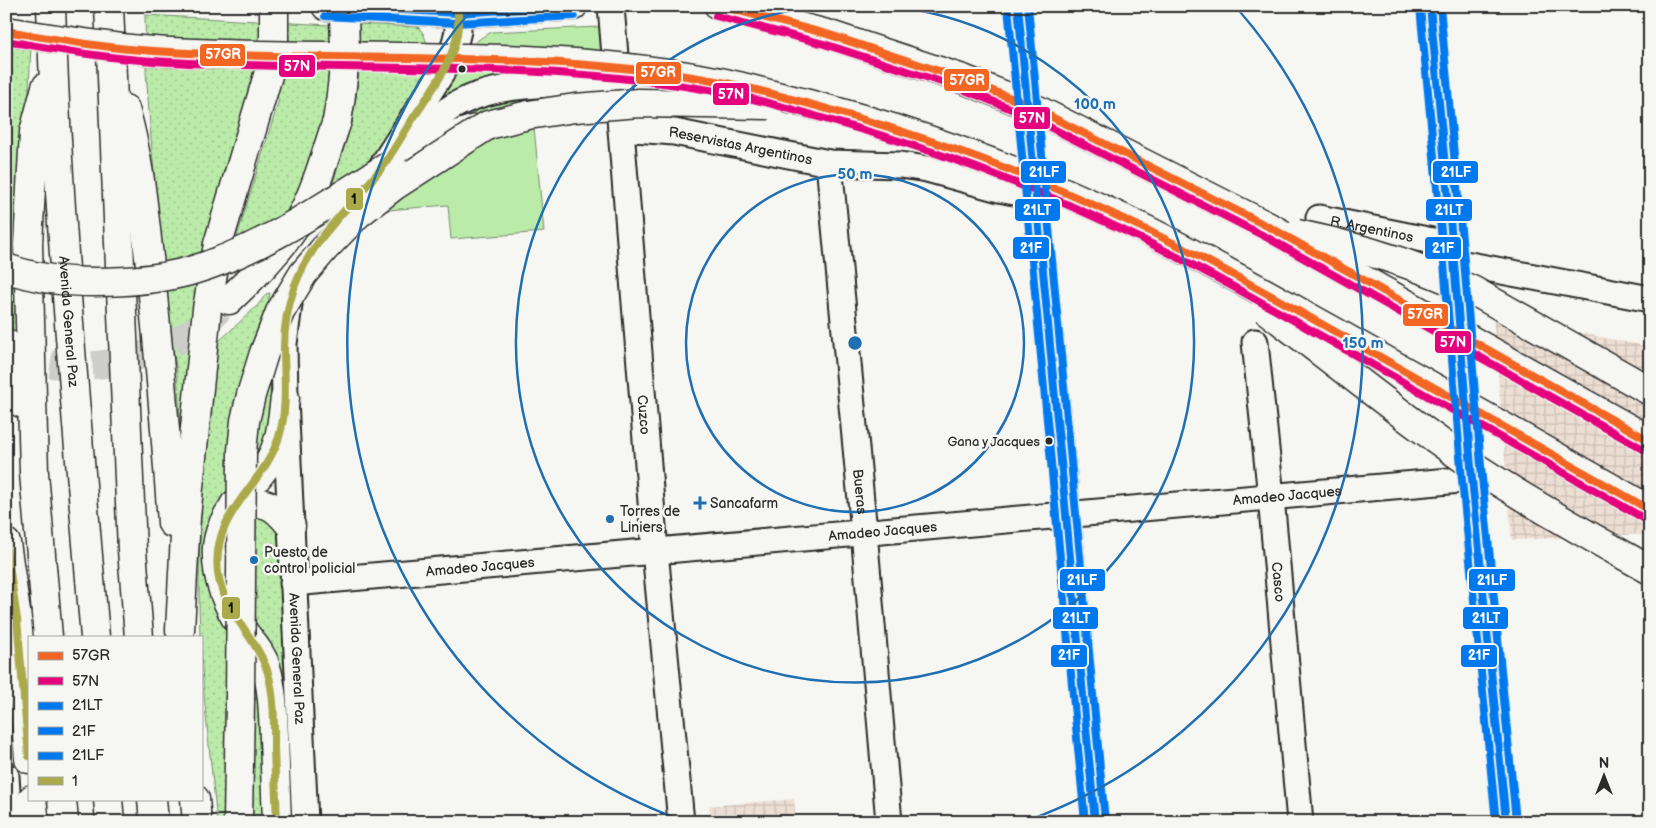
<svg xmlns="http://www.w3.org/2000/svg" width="1656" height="828" viewBox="0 0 1656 828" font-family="'Balsamiq Sans',sans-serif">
  <defs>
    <pattern id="industrial-grid" width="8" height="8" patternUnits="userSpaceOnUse" patternTransform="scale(1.25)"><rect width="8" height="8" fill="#edded3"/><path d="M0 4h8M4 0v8" fill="none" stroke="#cbbfb5"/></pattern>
    <pattern id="grass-dots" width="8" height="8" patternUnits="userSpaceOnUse" patternTransform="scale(1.25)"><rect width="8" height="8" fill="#bbeba9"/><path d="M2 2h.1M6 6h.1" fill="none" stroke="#a1ca92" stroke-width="1.8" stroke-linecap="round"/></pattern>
  </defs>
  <rect width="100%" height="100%" fill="#f6f6f2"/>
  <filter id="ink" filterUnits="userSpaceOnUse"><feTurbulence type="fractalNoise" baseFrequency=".02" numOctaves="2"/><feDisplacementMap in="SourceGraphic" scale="10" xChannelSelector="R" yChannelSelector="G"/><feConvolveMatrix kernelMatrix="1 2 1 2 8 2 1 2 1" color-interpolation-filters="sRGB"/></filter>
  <g filter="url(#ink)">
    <g fill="url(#industrial-grid)">
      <polygon points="1493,315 1650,347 1650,534 1512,540"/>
      <polygon points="794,799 796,822 711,822 709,806"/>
    </g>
    <g fill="url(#grass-dots)" stroke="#738b6a">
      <polygon points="145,15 330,25 330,68 320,148 284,222 237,275 231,269 238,233 279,100 252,93 181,431 177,372 166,306 151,139 146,71"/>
      <path d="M357,24L418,27C432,40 427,65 424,81L372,169L328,197C341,159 354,121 358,82C359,63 358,43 357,24Z"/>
      <polygon points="31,44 20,289 23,349 6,342 6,46"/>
      <path d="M270,293L268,305L271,414L267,446L228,490L215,510L204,565L205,579L209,590L227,619L231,822H217C209,741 198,661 199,581C199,502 209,422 217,343L258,305L266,294Z"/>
      <polygon points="251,510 278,526 286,680 282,682 246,616"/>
      <polygon points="251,683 256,688 259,698 266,822 251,822"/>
    </g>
    <g fill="#bbeba9" stroke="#738b6a">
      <path d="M598,27L601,29L603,46L598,60L429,108C445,82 462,44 492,32Z"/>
      <polygon points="531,96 544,232 451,239 448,205 387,210 380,203 450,135 464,118 494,102"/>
    </g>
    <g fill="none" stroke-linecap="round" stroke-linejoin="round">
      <polyline stroke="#cdcdca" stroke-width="25" stroke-dasharray="25 12" stroke-linecap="butt" points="1455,272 1472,479"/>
      <path stroke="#cdcdca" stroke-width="28" stroke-dasharray="28 14" stroke-linecap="butt" d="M10,353C20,356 30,359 40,362C93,374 152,358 197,329C206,323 213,315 220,308"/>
      <g stroke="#2b2b2b" stroke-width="29">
        <g id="minor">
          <path id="s1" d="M611,6L655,551L681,822"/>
          <polyline points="1018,6 1067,515 1095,822"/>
          <polyline points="1430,6 1455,272"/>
          <path id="s2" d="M621,128L674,132L829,163L900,165L927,169L999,189L1035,196"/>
          <path d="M403,149C417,137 430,122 446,111C491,79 563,85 617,81"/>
          <path id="s3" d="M829,163L864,532L889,822"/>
          <polyline points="375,175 380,169 441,74 454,47 458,31 457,6"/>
          <path id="s4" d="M1319,218L1452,245"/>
          <polyline points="1454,262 1650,299"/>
          <path id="s5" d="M289,305L284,344L285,398L305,822"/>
          <path id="s6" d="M1255,342L1271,497L1300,822"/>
          <path id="s7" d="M293,583L1472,479L1506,822"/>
          <polyline points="6,776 9,822"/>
        </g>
      </g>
      <g stroke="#2b2b2b" stroke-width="31">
        <g id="major">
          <polyline points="326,6 458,13 573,6"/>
          <path d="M234,505C265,501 271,501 291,526"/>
          <polyline points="6,543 17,619 29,759"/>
          <polyline points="32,799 35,822"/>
          <path d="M277,822C276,794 275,766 274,738C273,715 273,690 266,667C262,654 252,643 244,632C227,606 215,578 217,547C220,511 252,489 270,460C281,442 282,419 285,398"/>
        </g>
      </g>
      <g stroke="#2b2b2b" stroke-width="31">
        <g id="highway">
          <path id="s8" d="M51,6C58,217 77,427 95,637"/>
          <polyline points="109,6 132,550 139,637"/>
          <polyline points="719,6 827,34 963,79"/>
          <polyline points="46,87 34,132 28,244 34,473 48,637"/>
          <path d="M125,109C140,160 144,214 150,266C159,352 166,437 172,523"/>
          <polyline points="392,164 430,143 475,129"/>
          <path d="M229,300C253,277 281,250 298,222C315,194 326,152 337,121"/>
          <polyline points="6,343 21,403"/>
          <polyline points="180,630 186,517 207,309 218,244 274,55 274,6"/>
          <polyline points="62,799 64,822"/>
          <polyline points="108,799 110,822"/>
          <polyline points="152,799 154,822"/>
          <polyline points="195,799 197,822"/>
          <polyline points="238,822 240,700"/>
        </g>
      </g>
      <use href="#minor" stroke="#f6f6f2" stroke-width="25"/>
      <use href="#major" stroke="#f6f6f2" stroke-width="28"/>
      <use href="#highway" stroke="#f6f6f2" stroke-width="28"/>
      <g stroke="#2b2b2b" stroke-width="31" stroke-linecap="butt">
        <g id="highway-bridge">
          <path d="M6,31C55,39 104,47 154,51C338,63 523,46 705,79C728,83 751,89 773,95C895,124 1015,167 1128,221C1199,255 1268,295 1337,333C1441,391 1546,451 1650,510"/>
          <polyline points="963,79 1028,105 1273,229 1635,432"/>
          <path d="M337,121C344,82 347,45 343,6"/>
          <path d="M1297,234C1357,246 1417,265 1472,290L1650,391"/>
          <path d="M6,268C36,279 65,282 96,282C128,282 160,279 190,271C263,250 328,203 392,164"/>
          <path d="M1265,309C1336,363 1406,420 1480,470C1535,506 1593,538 1650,570"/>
          <polyline points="240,700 242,451 245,421 251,395 264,353 280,312 303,274 325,248 358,214 394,186 488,125 528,115 575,108 639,103 769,105"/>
        </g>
      </g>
      <use href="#highway-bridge" stroke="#f6f6f2" stroke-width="28"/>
      <g stroke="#f6f6f2" stroke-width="11">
        <g id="bus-1">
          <polyline points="720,6 827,34 963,79 1028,105 1273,229 1650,441"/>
          <path d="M6,31C55,39 104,48 154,51C338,64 522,48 705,79C751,87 797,100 841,113C940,141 1036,177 1128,221C1205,257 1278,300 1352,341C1452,397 1551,454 1650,510"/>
        </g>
      </g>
      <g stroke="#f6f6f2" stroke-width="11">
        <g id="bus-2">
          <polyline points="716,16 824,44 960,88 1024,114 1268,238 1645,450"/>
          <path d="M6,41C55,49 104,58 154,61C337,73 521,59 703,89C749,96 794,110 839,123C937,150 1033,187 1125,231C1201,267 1275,310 1348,351C1447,406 1546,463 1645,519"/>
        </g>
      </g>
      <g stroke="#f6f6f2" stroke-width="11">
        <g id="bus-3">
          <polyline points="331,6 458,13 569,6"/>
          <polyline points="1018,6 1095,822"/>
          <polyline points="1430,6 1454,262 1472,479 1506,822"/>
        </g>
      </g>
      <g stroke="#f6f6f2" stroke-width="11">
        <g id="bus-4">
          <polyline points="1008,7 1085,822"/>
          <polyline points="1420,7 1444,263 1462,480 1496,822"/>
          <polyline points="325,16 457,23 574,16"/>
        </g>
      </g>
      <g stroke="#f6f6f2" stroke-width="11">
        <g id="bus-5">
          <polyline points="1028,6 1105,821"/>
          <polyline points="1440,6 1464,261 1482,478 1516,821"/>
        </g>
      </g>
      <g stroke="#f6f6f2" stroke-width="11">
        <g id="bus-6">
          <polyline points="6,545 17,619 29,756"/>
          <path d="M277,822C276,798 275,774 274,750C274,725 275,698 268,673C257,637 223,612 218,573C211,511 262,489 279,437C288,408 284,377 284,347C284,326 288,305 295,285C312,239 350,207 380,170C392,154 401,137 412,120C434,86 465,50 457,6"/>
        </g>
      </g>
      <use href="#bus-1" stroke="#f26522" stroke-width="8"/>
      <use href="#bus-2" stroke="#e5007d" stroke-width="8"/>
      <use href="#bus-3" stroke="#0079ef" stroke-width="8"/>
      <use href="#bus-4" stroke="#0079ef" stroke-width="8"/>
      <use href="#bus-5" stroke="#0079ef" stroke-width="8"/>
      <use href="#bus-6" stroke="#aaaa4b" stroke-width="8"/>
    </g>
  </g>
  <g fill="none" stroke="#1f6fb2" stroke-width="2.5">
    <circle cx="855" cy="343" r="169"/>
    <path d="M896 7A339 339 0 1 1 814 7"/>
    <path d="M681 820A508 508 0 0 1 475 6M1235 6A508 508 0 0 1 1029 820"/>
  </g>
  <g fill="#2b2b2b" stroke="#f6f6f2" stroke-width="2">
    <circle cx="462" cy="69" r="4.5"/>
    <circle cx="1049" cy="441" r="4.5"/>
  </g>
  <g fill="#1f6fb2" stroke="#f6f6f2" stroke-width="2">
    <path d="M697.5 495.5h5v5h5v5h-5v5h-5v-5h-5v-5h5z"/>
    <circle cx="610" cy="519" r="5"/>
    <circle cx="254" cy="560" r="5"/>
  </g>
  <g text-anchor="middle" stroke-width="5" stroke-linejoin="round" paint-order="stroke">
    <g font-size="13" fill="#2b2b2b" stroke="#f6f6f2" text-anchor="end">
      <text x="1040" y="446">Gana y Jacques</text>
    </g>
    <g font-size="14" fill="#2b2b2b" stroke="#f6f6f2">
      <text dy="5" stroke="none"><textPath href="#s2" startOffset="121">Reservistas Argentinos</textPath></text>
      <text dy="5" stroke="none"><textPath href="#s4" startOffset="54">R. Argentinos</textPath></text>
      <text dy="5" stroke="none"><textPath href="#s8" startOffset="316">Avenida General Paz</textPath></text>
      <text dy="5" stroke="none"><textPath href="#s1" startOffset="410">Cuzco</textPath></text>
      <text dy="5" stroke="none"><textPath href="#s3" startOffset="330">Bueras</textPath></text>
      <text dy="5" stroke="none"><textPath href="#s7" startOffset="998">Amadeo Jacques</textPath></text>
      <text dy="5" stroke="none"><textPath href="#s7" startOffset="592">Amadeo Jacques</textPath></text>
      <text dy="5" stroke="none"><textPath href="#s7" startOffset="188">Amadeo Jacques</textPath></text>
      <text dy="5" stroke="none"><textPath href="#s6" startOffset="241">Casco</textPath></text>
      <text dy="5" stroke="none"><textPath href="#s5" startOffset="354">Avenida General Paz</textPath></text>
    </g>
    <g font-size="14" fill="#2b2b2b" stroke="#f6f6f2" text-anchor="start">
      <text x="710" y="508">Sancafarm</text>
      <text x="620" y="516">Torres de<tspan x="620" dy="16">Liniers</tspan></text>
      <text x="264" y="557">Puesto de<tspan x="264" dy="16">control policial</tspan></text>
    </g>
  </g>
  <circle cx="855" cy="343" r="8" fill="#1f6fb2" stroke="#f6f6f2" stroke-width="2.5"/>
  <g font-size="15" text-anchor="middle" font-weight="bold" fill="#1f6fb2" stroke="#f6f6f2" stroke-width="5" stroke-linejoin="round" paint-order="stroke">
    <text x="1095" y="109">100 m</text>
    <text x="855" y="179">50 m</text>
    <text x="1363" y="348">150 m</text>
  </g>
  <g stroke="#f6f6f2" stroke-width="2">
    <rect x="199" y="43" width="47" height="24" rx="5" fill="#f26522"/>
    <rect x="278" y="54" width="38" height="24" rx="5" fill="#e5007d"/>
    <rect x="635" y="61" width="47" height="24" rx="5" fill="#f26522"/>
    <rect x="943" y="68" width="47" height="24" rx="5" fill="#f26522"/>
    <rect x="712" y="82" width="38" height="24" rx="5" fill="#e5007d"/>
    <rect x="1013" y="106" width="38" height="24" rx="5" fill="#e5007d"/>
    <rect x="1432" y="160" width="47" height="24" rx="5" fill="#0079ef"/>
    <rect x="1020" y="160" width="47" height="24" rx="5" fill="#0079ef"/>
    <rect x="345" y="187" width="19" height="24" rx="5" fill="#aaaa4b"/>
    <rect x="1425" y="198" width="48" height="24" rx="5" fill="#0079ef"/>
    <rect x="1014" y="198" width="47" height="24" rx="5" fill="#0079ef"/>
    <rect x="1424" y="236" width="38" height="24" rx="5" fill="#0079ef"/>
    <rect x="1012" y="236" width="38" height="24" rx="5" fill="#0079ef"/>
    <rect x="1402" y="303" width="47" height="24" rx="5" fill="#f26522"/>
    <rect x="1434" y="330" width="38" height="24" rx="5" fill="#e5007d"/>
    <rect x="1059" y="568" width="47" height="24" rx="5" fill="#0079ef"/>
    <rect x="1468" y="568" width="48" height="24" rx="5" fill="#0079ef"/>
    <rect x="221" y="596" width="20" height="24" rx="5" fill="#aaaa4b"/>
    <rect x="1052" y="606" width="47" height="24" rx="5" fill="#0079ef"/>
    <rect x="1462" y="606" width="47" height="24" rx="5" fill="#0079ef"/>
    <rect x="1050" y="644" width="38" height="24" rx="5" fill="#0079ef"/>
    <rect x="1460" y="644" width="38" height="24" rx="5" fill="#0079ef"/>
  </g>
  <g font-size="14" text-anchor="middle" font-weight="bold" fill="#fff">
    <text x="223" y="59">57GR</text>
    <text x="297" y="71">57N</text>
    <text x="658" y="77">57GR</text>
    <text x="967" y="85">57GR</text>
    <text x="731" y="99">57N</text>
    <text x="1032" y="123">57N</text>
    <text x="1456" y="177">21LF</text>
    <text x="1044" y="177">21LF</text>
    <text x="1449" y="215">21LT</text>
    <text x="1037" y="215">21LT</text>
    <text x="1443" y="253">21F</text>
    <text x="1031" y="253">21F</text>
    <text x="1425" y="319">57GR</text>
    <text x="1453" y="347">57N</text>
    <text x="1082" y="585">21LF</text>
    <text x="1492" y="585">21LF</text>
    <text x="1076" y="623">21LT</text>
    <text x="1486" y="623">21LT</text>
    <text x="1069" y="660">21F</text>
    <text x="1479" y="660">21F</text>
  </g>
  <g font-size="14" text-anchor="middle" font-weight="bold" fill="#111">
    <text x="354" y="204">1</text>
    <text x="231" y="613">1</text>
  </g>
  <rect width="1656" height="828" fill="none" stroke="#f6f6f2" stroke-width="25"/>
  <rect x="12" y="12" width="1631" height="803" fill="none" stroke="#2b2b2b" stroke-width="2" filter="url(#ink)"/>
  <rect x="28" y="636" width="175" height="165" fill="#f6f6f2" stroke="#a5a5a2"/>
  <rect x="38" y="652" width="25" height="8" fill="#f26522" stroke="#a5a5a2"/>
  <text x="72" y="660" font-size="15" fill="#2b2b2b">57GR</text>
  <rect x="38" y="677" width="25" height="8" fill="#e5007d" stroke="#a5a5a2"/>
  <text x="72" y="686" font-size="15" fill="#2b2b2b">57N</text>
  <rect x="38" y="702" width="25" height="8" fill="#0079ef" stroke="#a5a5a2"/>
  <text x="72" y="710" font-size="15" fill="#2b2b2b">21LT</text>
  <rect x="38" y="727" width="25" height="8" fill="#0079ef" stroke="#a5a5a2"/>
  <text x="72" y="736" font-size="15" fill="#2b2b2b">21F</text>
  <rect x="38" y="752" width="25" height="8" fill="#0079ef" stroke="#a5a5a2"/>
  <text x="72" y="760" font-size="15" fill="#2b2b2b">21LF</text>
  <rect x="38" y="777" width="25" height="8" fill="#aaaa4b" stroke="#a5a5a2"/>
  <text x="72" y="786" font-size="15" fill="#2b2b2b">1</text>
  <g transform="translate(1604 776)" stroke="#f6f6f2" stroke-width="4" paint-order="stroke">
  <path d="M0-4L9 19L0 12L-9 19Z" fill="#2b2b2b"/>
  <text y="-8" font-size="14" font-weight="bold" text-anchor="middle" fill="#2b2b2b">N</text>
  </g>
</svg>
